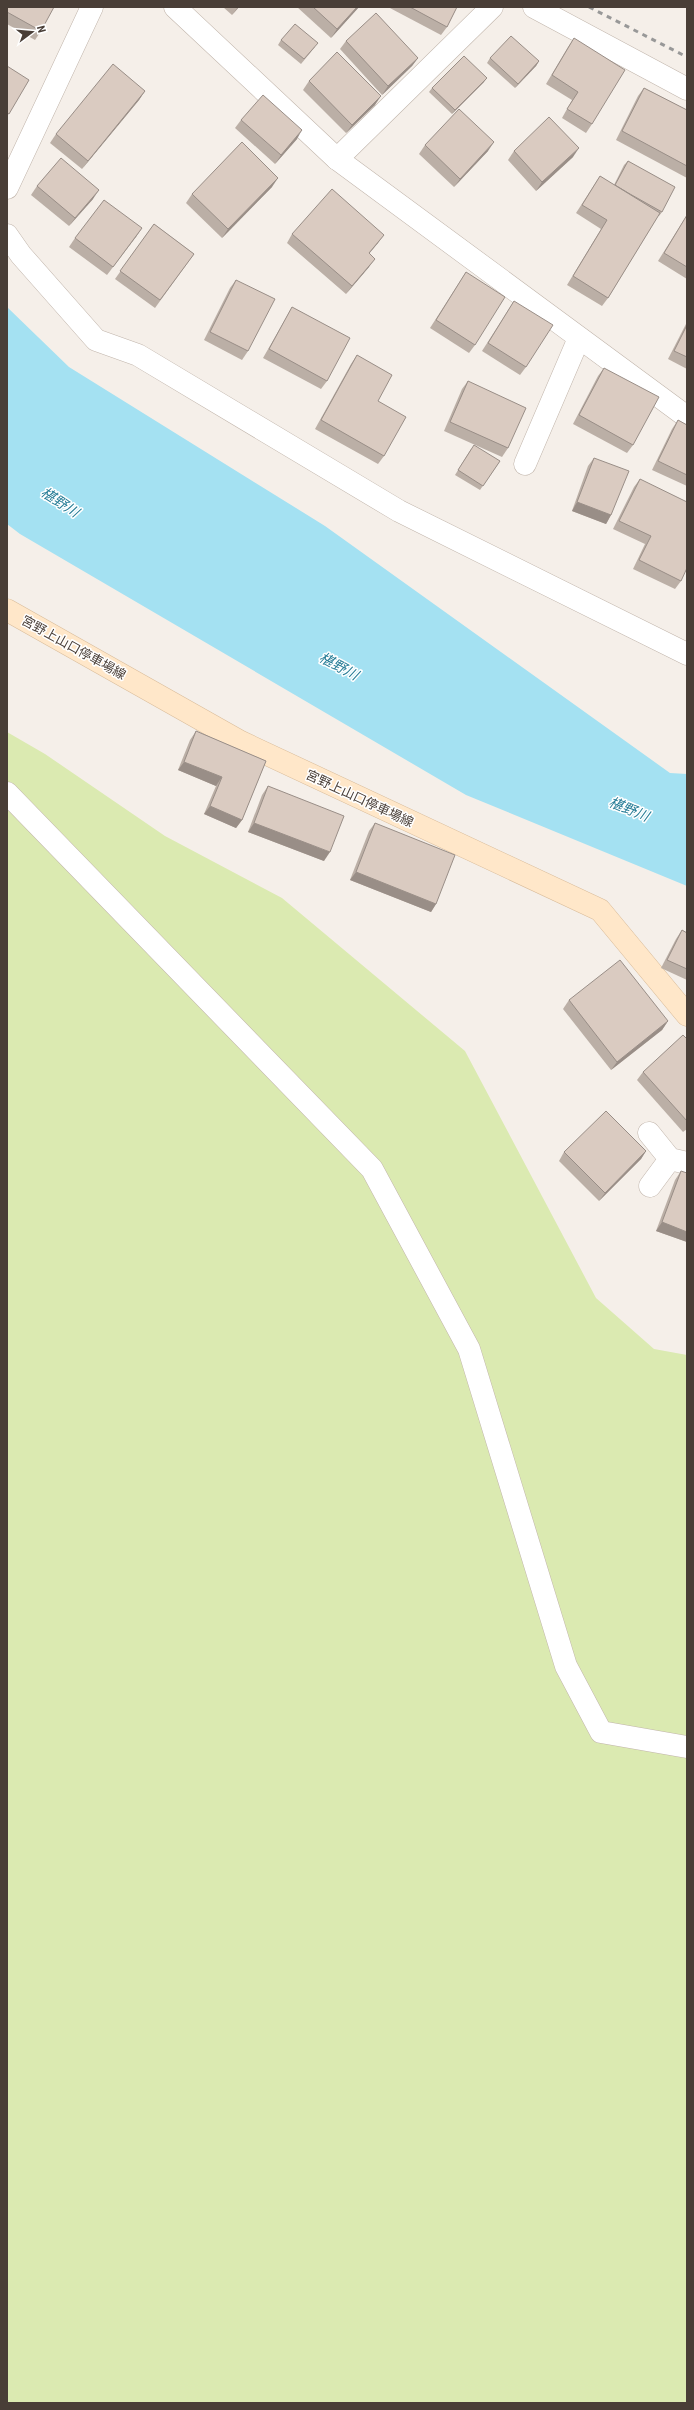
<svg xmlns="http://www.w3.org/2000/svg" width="694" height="2410" viewBox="0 0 694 2410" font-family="'Roboto Condensed','Noto Sans JP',sans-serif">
  <rect width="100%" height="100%" fill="#f5efe9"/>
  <polygon fill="#dbeab1" points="7,732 45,754 165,836 282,898 465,1051 596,1298 654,1349 687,1355 687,2403 7,2403"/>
  <polygon fill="#a4e1f2" points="7,307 69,367 325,526 670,773 687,774 687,886 466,795 20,534 7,524"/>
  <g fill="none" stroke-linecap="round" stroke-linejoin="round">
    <g stroke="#c1b5ab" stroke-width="23">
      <g id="street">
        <polyline points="175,7 337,159 687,417"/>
        <polyline points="534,7 687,89"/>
        <polyline points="337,159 492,7"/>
        <polyline points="7,188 92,7"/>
        <polyline points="7,235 21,255 96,340 138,355 399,511 687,654"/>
        <polyline points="525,464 579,338"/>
        <polyline points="7,793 372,1169 469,1349 566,1666 601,1732 687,1747"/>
        <polyline points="649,1133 670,1159 687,1163"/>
        <polyline points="650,1186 670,1159"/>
      </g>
    </g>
    <g stroke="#d9bc9a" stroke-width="23">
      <polyline id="secondary" points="7,610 241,742 600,910 687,1015"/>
    </g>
    <use href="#street" stroke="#fff" stroke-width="22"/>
    <use href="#secondary" stroke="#ffe7c9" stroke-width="22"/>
    <polyline stroke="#989898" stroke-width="3" stroke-dasharray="5 5" stroke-linecap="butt" points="589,7 687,57"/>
  </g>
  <g fill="#bbafa6">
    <polygon points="7,7 41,31 35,40 7,24"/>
    <polygon points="223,7 239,7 232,15"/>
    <polygon points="297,7 359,7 331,38"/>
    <polygon points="388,7 457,7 447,27 441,35"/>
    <polygon points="574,38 592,124 586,133 562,118 572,100 546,84 568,47"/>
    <polygon points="281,40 315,47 301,64 278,45"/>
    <polygon points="346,41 418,58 412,66 382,95 340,49"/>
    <polygon points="490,58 539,61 536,66 515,88 487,63"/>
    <polygon points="309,81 375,105 346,133 303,90"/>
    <polygon points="484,82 452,114 429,92 432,88"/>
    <polygon points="644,88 687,110 687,178 616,140 638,96"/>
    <polygon points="145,91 139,100 82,169 50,143 56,134"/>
    <polygon points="241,120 297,139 275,164 235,128"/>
    <polygon points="425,145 488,151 454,187 419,154"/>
    <polygon points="514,151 573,157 536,191 508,160"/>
    <polygon points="628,161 662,212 659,216 658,216 608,298 602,306 567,285 601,229 576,213 600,176 614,185 624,165"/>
    <polygon points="37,186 93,199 69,226 31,195"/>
    <polygon points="272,187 222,238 186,203 192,194"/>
    <polygon points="687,215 687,279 658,261"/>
    <polygon points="154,224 194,254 155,308 115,279"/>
    <polygon points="142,228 107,275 69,247 75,238"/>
    <polygon points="292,234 378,243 369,253 369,267 346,294 287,243"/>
    <polygon points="466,272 475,345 469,353 430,328"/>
    <polygon points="236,280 248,351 242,360 204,340 230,288"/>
    <polygon points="514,301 526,367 520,375 482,351"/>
    <polygon points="292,307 327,381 321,389 263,358 287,316"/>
    <polygon points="687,322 687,369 668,359"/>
    <polygon points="357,355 378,401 384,456 378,464 315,429 351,364"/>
    <polygon points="604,368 633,445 627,453 573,424 598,376"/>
    <polygon points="468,381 508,448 502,457 444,431 462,389"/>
    <polygon points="678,420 687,425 687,486 652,470 672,429"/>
    <polygon points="471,449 500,461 480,490 455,475"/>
    <polygon points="594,458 611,515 606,524 572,511 588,466"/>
    <polygon points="640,479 681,581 675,589 633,569 645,544 613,529 634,487"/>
    <polygon points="196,731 266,761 242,820 236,828 204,814 216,786 178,770 190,740"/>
    <polygon points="268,786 324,861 248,832 262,795"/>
    <polygon points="375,823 436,904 431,912 350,880 369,831"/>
    <polygon points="682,930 687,933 687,980 661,968 676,939"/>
    <polygon points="569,1000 668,1021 662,1030 611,1070 563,1009"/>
    <polygon points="687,1039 687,1129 683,1132 637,1080 643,1072"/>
    <polygon points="646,1151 641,1159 599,1201 559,1161 564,1152"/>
    <polygon points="681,1171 687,1242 656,1231 675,1180"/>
  </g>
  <g fill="#998e87">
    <polygon points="238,7 239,7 232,15"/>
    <polygon points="357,7 359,7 331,38 337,29"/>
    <polygon points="418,58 412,66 382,95 388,86"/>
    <polygon points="539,61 536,66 515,88 518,84"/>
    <polygon points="487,78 484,82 452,114 455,110"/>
    <polygon points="145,91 139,100 82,169 88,161"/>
    <polygon points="381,96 375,105 346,133 352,125"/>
    <polygon points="302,130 297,139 275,164 281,155"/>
    <polygon points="494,142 488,151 454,187 460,179"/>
    <polygon points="579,148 573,157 536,191 542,182"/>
    <polygon points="278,178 272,187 222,238 228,229"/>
    <polygon points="99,190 93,199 69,226 75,218"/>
    <polygon points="142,228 136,237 107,275 113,267"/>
    <polygon points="384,235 378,243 363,261 369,253"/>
    <polygon points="375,259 369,267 346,294 352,286"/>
    <polygon points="577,502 611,515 606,524 572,511"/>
    <polygon points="184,762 222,777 216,786 178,770"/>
    <polygon points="210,806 242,820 236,828 204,814"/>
    <polygon points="254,823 330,852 324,861 248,832"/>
    <polygon points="356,872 436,904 431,912 350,880"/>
    <polygon points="668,1021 662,1030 611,1070 617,1062"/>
    <polygon points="646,1151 641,1159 599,1201 605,1193"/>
    <polygon points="662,1222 687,1232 687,1242 656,1231"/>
  </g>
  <g fill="#dacbc1" stroke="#998e87">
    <polygon points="7,7 54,7 41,31 7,12"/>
    <polygon points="313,7 357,7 337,29"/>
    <polygon points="410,7 457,7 447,27"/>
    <polygon points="376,13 418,58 388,86 346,41"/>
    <polygon points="295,24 318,43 304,59 281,40"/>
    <polygon points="511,36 539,61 518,84 490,58"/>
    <polygon points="574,38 625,70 592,124 567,109 578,92 552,75"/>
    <polygon points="337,52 381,96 352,125 309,81"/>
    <polygon points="464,56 487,78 455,110 432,88"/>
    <polygon points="113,64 145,91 88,161 56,134"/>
    <polygon points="7,66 29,80 9,114 7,113"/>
    <polygon points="644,88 687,110 687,166 622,131"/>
    <polygon points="263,95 302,130 281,155 241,120"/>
    <polygon points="459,109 494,142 460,179 425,145"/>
    <polygon points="549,117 579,148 542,182 514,151"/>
    <polygon points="242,142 278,178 228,229 192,194"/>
    <polygon points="61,158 99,190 75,218 37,186"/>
    <polygon points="628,161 675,187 662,212 630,194 615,185"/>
    <polygon points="600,176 660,213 608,298 573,276 607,220 582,205"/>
    <polygon points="332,189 384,235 369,253 375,259 352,286 292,234"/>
    <polygon points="104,200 142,228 113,267 75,238"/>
    <polygon points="687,215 687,267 664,253"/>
    <polygon points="154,224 194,254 160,300 120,271"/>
    <polygon points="466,272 505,297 475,345 436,320"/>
    <polygon points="236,280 275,299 248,351 210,332"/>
    <polygon points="514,301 553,325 526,367 488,343"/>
    <polygon points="292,307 350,338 327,381 269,349"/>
    <polygon points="687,325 687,357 674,351"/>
    <polygon points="357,355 392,375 378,401 406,417 384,456 321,420"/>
    <polygon points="604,368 659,397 633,445 579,415"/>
    <polygon points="468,381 526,408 508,448 450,422"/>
    <polygon points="678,420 687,425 687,475 658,461"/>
    <polygon points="474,445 500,461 483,486 458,470"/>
    <polygon points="594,458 629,471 611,515 577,502"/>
    <polygon points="640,479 687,502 687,568 681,581 639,560 651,536 619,521"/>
    <polygon points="196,731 266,761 242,820 210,806 222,777 184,762"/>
    <polygon points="268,786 344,816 330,852 254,823"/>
    <polygon points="375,823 455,855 436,904 356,872"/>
    <polygon points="682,930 687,933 687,969 667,960"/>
    <polygon points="620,960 668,1021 617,1062 569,1000"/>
    <polygon points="683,1035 687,1039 687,1121 643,1072"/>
    <polygon points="606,1111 646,1151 605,1193 564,1152"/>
    <polygon points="681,1171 687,1173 687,1232 662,1222"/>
  </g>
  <g text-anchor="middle" stroke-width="3" stroke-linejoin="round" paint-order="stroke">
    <g font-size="13" fill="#493e37" stroke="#fff">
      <text transform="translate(74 647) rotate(29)" y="5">宮野上山口停車場線</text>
      <text transform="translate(360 798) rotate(25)" y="5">宮野上山口停車場線</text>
    </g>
    <g font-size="14" font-style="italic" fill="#277d97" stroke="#fff">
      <text transform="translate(60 502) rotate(33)" y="5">椹野川</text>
      <text transform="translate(339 666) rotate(28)" y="5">椹野川</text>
      <text transform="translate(629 809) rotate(22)" y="5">椹野川</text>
    </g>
  </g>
  <rect width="694" height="2410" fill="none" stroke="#493e37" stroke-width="16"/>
  <g transform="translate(32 32) rotate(74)" stroke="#ffffff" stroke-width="3" paint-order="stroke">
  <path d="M0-3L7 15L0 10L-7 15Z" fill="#493e37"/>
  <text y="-6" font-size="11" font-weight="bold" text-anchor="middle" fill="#493e37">N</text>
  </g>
</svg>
